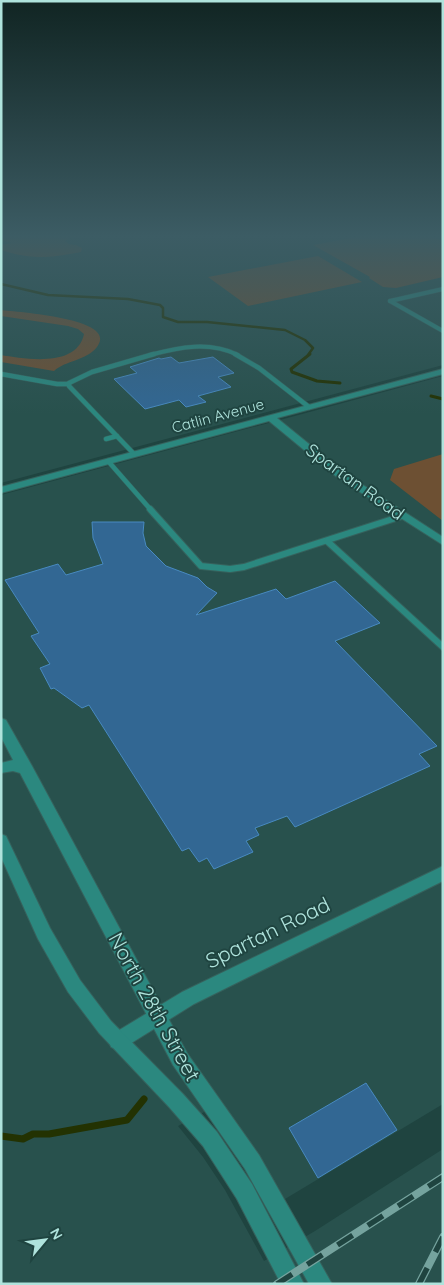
<svg xmlns="http://www.w3.org/2000/svg" width="444" height="1285" viewBox="0 0 444 1285" font-family="Quicksand,sans-serif">
  <rect width="100%" height="100%" fill="#1f4440"/>
  <g fill="#28514d">
    <polygon points="1,234 443,234 443,365 1,483"/>
    <polygon points="443,376 443,1104 285,1199 264,1165 219,1104 178,1126 203,1157 225,1190 264,1261 315,1231 443,1149 443,1284 1,1284 1,495"/>
  </g>
  <g fill="#6d5033">
    <path d="M1,234H86L69,238L65,241L69,244L76,245L82,248L81,252C50,258 31,260 1,250V245L12,243L1,240Z"/>
    <polygon points="394,234 426,235 443,241 443,277 396,288 383,287 369,278 370,277 313,245 363,236"/>
    <polygon points="318,256 362,282 248,306 208,277"/>
    <path d="M1,310C16,312 120,318 97,347C86,361 66,360 54,371L1,362V355C25,359 77,368 84,334L78,329L68,326L1,316Z"/>
    <polygon points="443,454 443,521 390,480 394,469"/>
  </g>
  <g fill="none" stroke-linecap="round" stroke-linejoin="round">
    <polyline stroke="#233202" stroke-width="2.5" points="1,284 48,295 128,299 160,305 163,308 163,317 178,322 207,322 285,330 305,340 313,348 308,355"/>
    <g stroke="#233202" stroke-width="3">
      <polyline points="310,354 291,369 292,372 317,381 340,383"/>
      <polyline points="431,396 443,399"/>
    </g>
    <polyline stroke="#233202" stroke-width="7" points="1,1136 23,1139 33,1134 49,1134 127,1120 144,1099"/>
  </g>
  <g fill="#326793" stroke="#488ac1">
    <polygon points="171,357 179,363 213,357 234,373 218,377 231,387 198,396 206,402 186,407 179,400 145,409 114,379 137,373 130,367 159,358 161,359"/>
    <polygon points="92,522 144,522 143,533 146,546 166,566 198,578 207,587 217,593 196,615 276,589 286,599 335,581 380,623 335,641 437,746 419,754 430,766 295,827 287,816 255,828 259,835 246,841 253,852 214,869 207,858 199,862 189,848 182,851 89,705 82,708 54,688 51,689 40,668 50,664 31,636 39,633 5,580 58,564 66,575 103,564 93,538"/>
    <polygon points="366,1083 397,1130 318,1178 289,1128"/>
  </g>
  <g fill="none" stroke-linecap="round" stroke-linejoin="round">
    <g stroke="#36625d" stroke-width="5">
      <g id="lane-far2">
        <polyline points="390,301 443,331"/>
        <polyline points="390,301 443,289"/>
        <path d="M150,355C180,347 209,341 238,355"/>
      </g>
    </g>
    <g stroke="#36625d" stroke-width="5.5">
      <g id="lane-far1">
        <polyline points="235,354 259,368 309,407"/>
        <polyline points="1,374 57,384 69,384"/>
        <polyline points="106,439 117,436"/>
        <polyline points="134,454 69,386 69,383 92,372 154,354"/>
        <polyline points="108,461 151,510"/>
      </g>
    </g>
    <g stroke="#36625d" stroke-width="8">
      <g id="lane">
        <polyline points="150,509 201,566 230,569 244,567 402,516"/>
        <polyline points="327,541 443,647"/>
      </g>
    </g>
    <g stroke="#36625d" stroke-width="2">
      <g id="street">
        <polygon points="443,369 443,374 277,418 346,474 443,537 443,545 338,478 269,421 1,493 1,487"/>
        <polygon points="443,866 443,881 194,1004 125,1047 118,1050 111,1047 109,1041 111,1035 182,992"/>
      </g>
    </g>
    <g stroke="#36625d" stroke-width="2">
      <g id="secondary">
        <polygon points="1,718 6,720 32,766 187,1053 259,1155 332,1284 309,1284 245,1169 173,1065 20,773 13,771 1,773 1,763 13,760 1,737"/>
        <polygon points="1,834 6,836 50,928 80,980 111,1021 183,1094 217,1132 252,1184 304,1284 281,1284 237,1199 203,1146 169,1107 99,1033 68,992 38,939 1,857"/>
      </g>
    </g>
    <use href="#lane-far2" stroke="#2b887f" stroke-width="4"/>
    <use href="#lane-far1" stroke="#2b887f" stroke-width="4.5"/>
    <use href="#lane" stroke="#2b887f" stroke-width="6"/>
    <use href="#street" fill="#2b887f" fill-rule="evenodd"/>
    <use href="#secondary" fill="#2b887f" fill-rule="evenodd"/>
    <g stroke="#75a39e" stroke-width="8">
      <g id="rail">
        <polyline points="277,1284 443,1177"/>
        <polyline points="419,1284 443,1237"/>
      </g>
    </g>
    <use href="#rail" stroke="#1f4440" stroke-width="5.5" stroke-dasharray="18" stroke-linecap="butt"/>
  </g>
  <linearGradient id="sky" x2="0" y2="1"><stop stop-color="#112523"/><stop offset="0.57" stop-color="#3c5c64"/><stop offset="1" stop-color="#3c5c64" stop-opacity="0"/></linearGradient>
  <rect width="444" height="414" fill="url(#sky)"/>
  <g text-anchor="middle" stroke-width="4" stroke-linejoin="round" paint-order="stroke">
    <g font-size="15" fill="#afe3dc" stroke="#1f4440">
      <text transform="translate(218 416) rotate(-15)" y="5">Catlin Avenue</text>
    </g>
    <g font-size="18" fill="#afe3dc" stroke="#1f4440">
      <text transform="translate(355 482) rotate(36)" y="6">Spartan Road</text>
    </g>
    <g font-size="21" fill="#afe3dc" stroke="#1f4440">
      <text transform="translate(268 933) rotate(-26)" y="7">Spartan Road</text>
      <text transform="translate(154 1007) rotate(61)" y="7">North 28th Street</text>
    </g>
  </g>
  <rect width="444" height="1285" fill="none" stroke="#afe3dc" stroke-width="5"/>
  <g transform="translate(45 1240) rotate(61)" stroke="#1f4440" stroke-width="4" paint-order="stroke">
  <path d="M0-4L9 19L0 12L-9 19Z" fill="#afe3dc"/>
  <text y="-8" font-size="14" font-weight="bold" text-anchor="middle" fill="#afe3dc">N</text>
  </g>
</svg>
